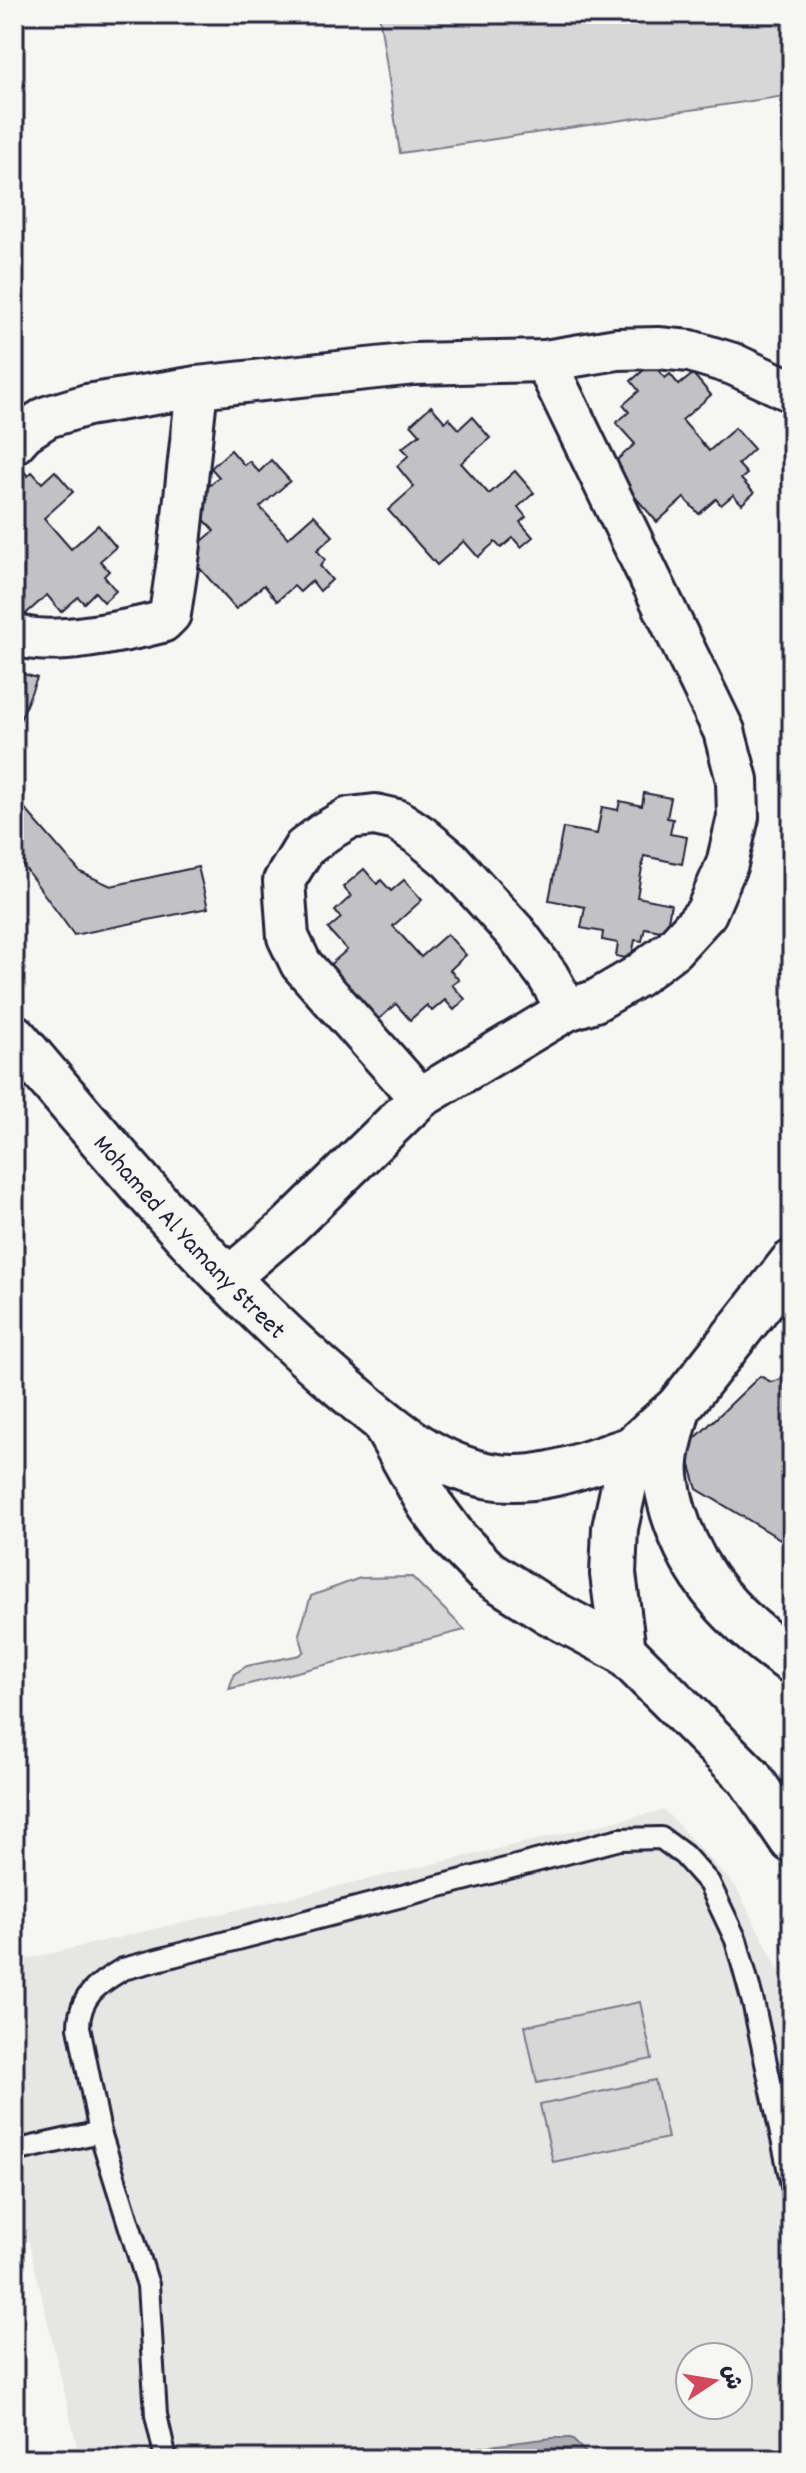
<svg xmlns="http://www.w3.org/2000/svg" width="806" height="2473" viewBox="0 0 806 2473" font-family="Dekko,'Playpen Sans Arabic',sans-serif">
  <rect width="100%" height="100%" fill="#f6f6f2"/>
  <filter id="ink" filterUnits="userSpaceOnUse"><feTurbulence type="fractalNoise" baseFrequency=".0125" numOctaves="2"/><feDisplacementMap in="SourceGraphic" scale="16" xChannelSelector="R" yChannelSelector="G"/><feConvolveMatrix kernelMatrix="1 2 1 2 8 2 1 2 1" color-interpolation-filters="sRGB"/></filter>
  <g filter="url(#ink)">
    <path fill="#e6e6e4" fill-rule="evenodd" d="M664,1810L736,1887L792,1995V2459H80L22,2213L14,2166V1962ZM690,2357H738V2405H690Z"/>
    <g fill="#d7d7d7" stroke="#7c7c89" stroke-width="2">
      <polygon points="379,14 792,14 792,95 400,153"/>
      <polygon points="412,1577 465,1630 229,1689 234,1674 247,1666 300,1655 304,1651 299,1634 311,1596 360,1578"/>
      <polygon points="640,2002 652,2059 537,2083 525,2026"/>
      <polygon points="655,2080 668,2138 553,2162 540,2105"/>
    </g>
    <polygon fill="#adadb3" stroke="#757583" stroke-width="2" points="552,2438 571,2438 587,2454 587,2459 434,2459 481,2447"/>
    <g fill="#c2c2c4" stroke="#22223b" stroke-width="2">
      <polygon points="652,363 665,378 670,374 679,385 693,374 711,395 682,420 709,451 735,428 754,449 738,464 747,474 741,479 754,493 742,504 733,495 721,505 716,499 699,514 684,498 657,522 609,467 635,444 616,423 629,412 623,405 639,391 631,381"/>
      <polygon points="431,406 445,422 449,418 459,429 472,417 490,438 461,463 489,494 515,471 534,493 518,507 526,517 520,522 533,537 521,547 513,538 501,548 495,542 478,557 464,541 437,565 388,510 414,487 397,466 409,455 402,448 420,434 411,424"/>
      <polygon points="231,450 244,465 249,461 259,472 271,460 290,481 260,507 288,538 314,515 333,536 317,550 325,560 320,566 332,580 320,591 312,581 300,592 294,586 277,601 264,585 236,609 187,554 214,531 196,510 208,499 202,492 219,477 211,468"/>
      <polygon points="14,461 28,476 32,472 42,483 55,471 73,492 44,518 71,549 98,525 116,547 100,561 109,571 104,576 116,591 104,602 95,592 84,603 78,597 61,612 47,595 19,620 14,614"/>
      <polygon points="14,671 37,678 14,735"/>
      <polygon points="644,793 671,798 667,818 673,819 670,834 687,837 682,864 644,856 637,897 671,904 666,932 645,928 642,941 635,940 631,959 616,956 618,943 602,940 603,932 581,928 585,907 549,900 563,828 597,834 602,807 618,810 620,801 642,806"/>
      <polygon points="14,796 80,872 111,886 198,867 208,908 74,935 14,853"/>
      <polygon points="364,869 377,884 381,880 391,891 404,880 422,900 393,926 421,957 447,934 466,955 450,970 459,980 452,985 465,999 454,1010 445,1000 432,1011 427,1005 410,1020 396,1004 369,1028 320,973 347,950 328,929 341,918 335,911 351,896 343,887"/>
      <polygon points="760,1376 771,1382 792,1376 792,1546 697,1489 685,1448"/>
    </g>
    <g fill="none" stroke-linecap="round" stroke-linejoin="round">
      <g stroke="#22223b" stroke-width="26">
        <g id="lane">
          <polyline points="14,2151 100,2132"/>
          <path d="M166,2459L156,2415L148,2285L100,2132L79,2027C79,1996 99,1983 123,1969L620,1839L661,1838L684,1855L709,1883L736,1940L754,2006L792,2186"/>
        </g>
      </g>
      <g stroke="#22223b" stroke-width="46">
        <g id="street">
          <polyline points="14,443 24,432 47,417 87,405 197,387 414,364 545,361 617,349 658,348 690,351 733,364 787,389"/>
          <path d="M14,633C41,650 131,630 162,622L170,614L179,553L197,387"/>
          <polyline points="420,1098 301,964 288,937 284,881 304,848 325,832 349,818 375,815 397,820 421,836 450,860 516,933 548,976 567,1010"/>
          <polyline points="226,1280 288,1227 420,1098 567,1010 595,1001 636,977 673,949 706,913 727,864 738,817 737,780 724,731 545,361"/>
        </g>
      </g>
      <g stroke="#22223b" stroke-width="50">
        <g id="secondary">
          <path d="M678,1408C674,1426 667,1445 666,1462C664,1478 669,1496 673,1511C694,1579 734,1621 792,1661"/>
          <polyline points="623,1651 613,1574 615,1528 632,1449 678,1408 792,1263"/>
        </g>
      </g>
      <g stroke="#22223b" stroke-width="50">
        <g id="primary">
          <path id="s1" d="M14,1037C119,1160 222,1286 346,1390C390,1427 433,1466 491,1476C539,1485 588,1463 632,1449"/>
          <polyline points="388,1430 430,1505 456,1540 487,1572 548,1611 623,1651 749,1777 792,1840"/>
        </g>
      </g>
      <use href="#lane" stroke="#f6f6f2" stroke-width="20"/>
      <use href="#street" stroke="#f6f6f2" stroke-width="40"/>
      <use href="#secondary" stroke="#f6f6f2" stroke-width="44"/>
      <use href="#primary" stroke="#f6f6f2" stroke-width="44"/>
    </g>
  </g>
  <g text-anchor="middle" stroke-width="6" stroke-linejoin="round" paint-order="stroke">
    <g font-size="26" fill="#22223b" stroke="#f6f6f2">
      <text dy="9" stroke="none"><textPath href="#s1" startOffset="266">Mohamed Al Yamany Street</textPath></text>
    </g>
  </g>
  <rect width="806" height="2473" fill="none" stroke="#f6f6f2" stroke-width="48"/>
  <rect x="24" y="24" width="758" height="2425" fill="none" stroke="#22223b" stroke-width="3" filter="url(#ink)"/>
  <g transform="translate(714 2381) rotate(78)"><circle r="38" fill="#f6f6f2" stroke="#a1a1a9" stroke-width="2"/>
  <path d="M0-6L14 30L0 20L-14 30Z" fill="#d1495b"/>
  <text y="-12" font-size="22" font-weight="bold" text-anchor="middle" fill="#22223b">ش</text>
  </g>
</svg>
